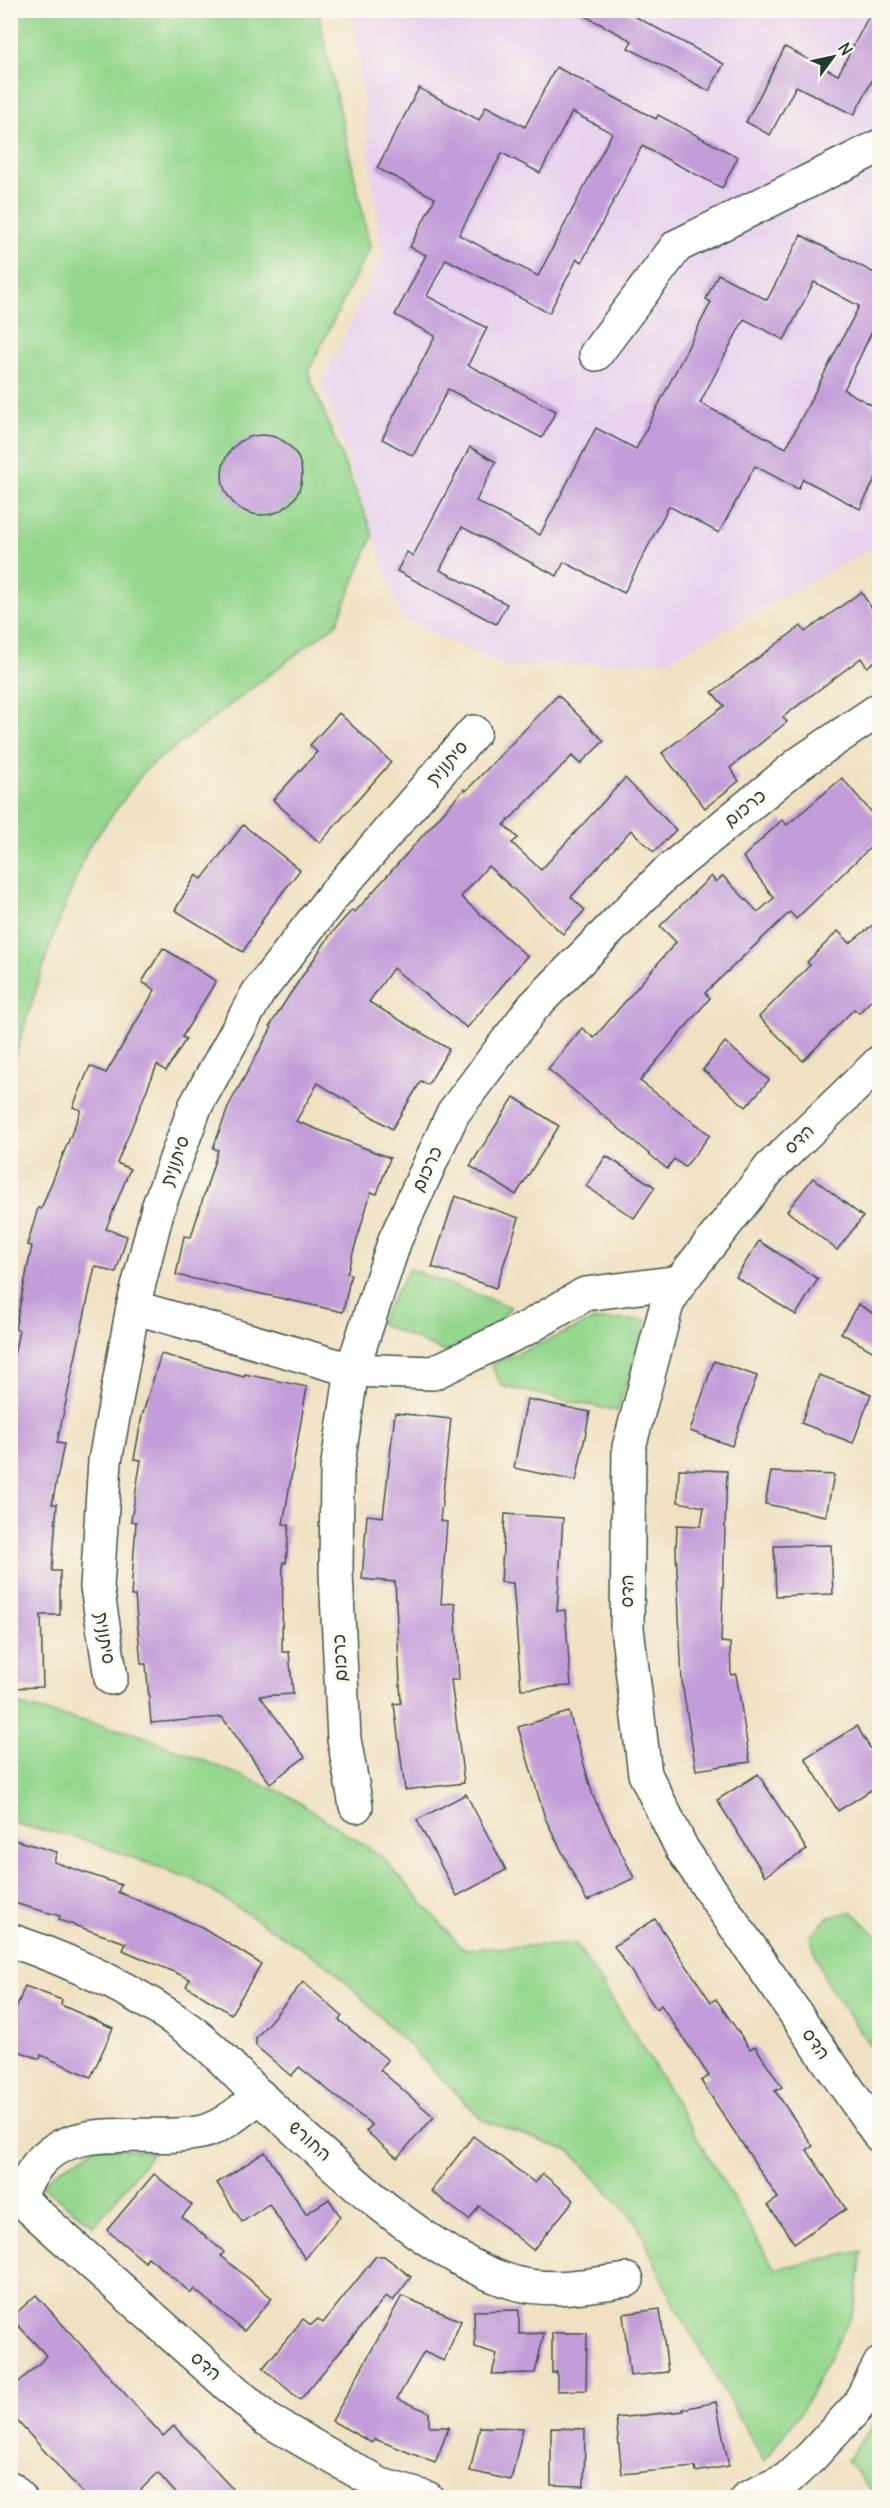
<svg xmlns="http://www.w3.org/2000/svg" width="890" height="2508" viewBox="0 0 890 2508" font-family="Delius,'Playpen Sans Hebrew',sans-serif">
  <rect width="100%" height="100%" fill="#fbf7ec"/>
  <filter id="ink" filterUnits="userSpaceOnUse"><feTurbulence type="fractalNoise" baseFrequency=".0167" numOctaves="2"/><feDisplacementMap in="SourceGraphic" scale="12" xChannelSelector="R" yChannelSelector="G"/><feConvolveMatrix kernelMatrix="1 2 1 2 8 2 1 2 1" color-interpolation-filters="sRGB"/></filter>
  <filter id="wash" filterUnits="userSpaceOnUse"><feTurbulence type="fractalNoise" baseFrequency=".008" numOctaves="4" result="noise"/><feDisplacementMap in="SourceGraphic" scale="24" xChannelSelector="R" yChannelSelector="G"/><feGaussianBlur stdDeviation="1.35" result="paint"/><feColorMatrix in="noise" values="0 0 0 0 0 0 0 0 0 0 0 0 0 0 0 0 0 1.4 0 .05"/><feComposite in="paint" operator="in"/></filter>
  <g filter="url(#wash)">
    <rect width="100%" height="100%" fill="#f0e1c2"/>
    <polygon fill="#e8d2ee" points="353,11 879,11 879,544 669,660 506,667 402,619 322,384 382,257"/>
    <g fill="#95d78e" stroke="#5a8a61" stroke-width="1.5">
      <polygon points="11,10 318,11 370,247 308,372 373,535 337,623 145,770 88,848 52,939 11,1069"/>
      <polygon points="409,1269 511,1307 496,1325 447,1353 379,1323"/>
      <polygon points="594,1320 647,1320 617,1411 502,1386 491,1365"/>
      <polygon points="11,1703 140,1735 286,1794 381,1856 463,1949 576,1944 640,2042 775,2269 862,2251 855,2309 802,2410 764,2461 670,2297 637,2223 571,2152 483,2120 331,1967 194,1880 79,1838 11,1823"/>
      <polygon points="852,1911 879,1938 879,2059 825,1980 810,1937 827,1918"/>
      <polygon points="98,2147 153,2152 94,2226 42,2186 57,2171"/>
      <polygon points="879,2416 880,2497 877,2498 847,2461"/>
    </g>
    <g id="blocks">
      <g fill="#c39dd9" fill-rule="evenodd">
        <polygon points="574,10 623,10 724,64 709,91 628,48 632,41"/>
        <polygon points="872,10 879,10 879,67 854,115 796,86 770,135 746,122 785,47 838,75"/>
        <path d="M556,67L656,119L658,115L738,157L722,188L642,146L582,262L577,259L549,313L446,259L427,296L487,328L468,365L556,411L542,438L448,389L413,456L382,439L435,336L395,315L426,255L410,247L435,198L377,168L419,88L479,120L486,106L525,127ZM572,112L612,133L538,276L459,235L502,153L540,173Z"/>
        <path d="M801,235L876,274L879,266V317L844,390L879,409V471L860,509L803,479L798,489L755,466L719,533L669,506L624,593L564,562L557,576L462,527L440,570L507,604L496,624L397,571L407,552L413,556L470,447L496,462L476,501L540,535L596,428L636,449L711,302L706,299L718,274L767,300ZM814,282L859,306L786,448L700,403L744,319L784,340Z"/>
        <circle cx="262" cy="475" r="40"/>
        <polygon points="861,592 879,619 879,658 867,667 861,658 783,717 787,722 730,768 739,781 705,808 662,753 724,706 712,692 801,626 805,632"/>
        <polygon points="558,695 604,741 580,764 572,756 504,825 518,838 512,843 541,870 625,778 676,830 654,852 631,830 571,897 585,910 563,934 488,866 461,897 527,956 467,1028 393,968 369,1002 449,1049 428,1085 421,1081 392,1129 318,1083 296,1121 390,1158 377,1194 371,1192 347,1273 351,1274 343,1312 176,1275 184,1236 191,1237 218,1150 213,1148 229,1105 272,1027 270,1026 290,994 331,934 352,910 355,912 464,789 466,791"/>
        <polygon points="339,713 391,762 320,843 273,800 317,752 310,745"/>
        <polygon points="842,778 879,821 879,839 796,919 790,912 705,993 710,998 640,1081 710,1135 685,1167 674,1159 667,1169 548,1069 582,1028 594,1038 676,942 660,926 711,876 716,882 723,876 758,912 774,898 743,857 782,820 787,825"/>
        <polygon points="243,825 300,870 268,911 243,952 175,910 196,875 202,879"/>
        <polygon points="879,920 879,992 859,1013 854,1009 803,1061 759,1017 810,965 807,962 838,931 850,943"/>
        <polygon points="163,948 216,981 182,1037 186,1039 166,1071 157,1065 117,1163 130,1169 106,1229 127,1236 116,1273 95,1266 57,1443 64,1444 52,1504 57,1504 52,1571 60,1571 60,1615 41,1615 43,1687 10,1688 10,1376 19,1330 15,1329 32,1246 27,1245 38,1208 41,1209 81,1110 73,1107 90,1066 106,1073 155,990 142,982"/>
        <polygon points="725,1042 769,1080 746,1107 703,1070"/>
        <polygon points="514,1097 559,1126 516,1195 470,1166"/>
        <polygon points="606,1156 655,1187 634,1218 586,1186"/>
        <polygon points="813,1178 863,1217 837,1250 787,1211"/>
        <polygon points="455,1196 519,1218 496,1288 432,1267"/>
        <polygon points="759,1241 818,1279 796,1315 736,1277"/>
        <polygon points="858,1304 879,1317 879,1355 841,1333"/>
        <polygon points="161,1354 244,1377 245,1374 307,1387 283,1524 289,1525 286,1563 283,1562 282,1652 289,1652 293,1694 260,1696 305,1757 270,1783 222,1717 151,1723 146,1664 141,1664 135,1596 131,1596 136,1522 131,1521 141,1460 134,1459 142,1416"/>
        <polygon points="714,1361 757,1376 732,1446 690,1431"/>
        <polygon points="819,1375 871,1394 853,1443 801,1423"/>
        <polygon points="527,1399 590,1412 576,1481 514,1468"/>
        <polygon points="395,1413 451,1419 440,1521 447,1522 441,1604 455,1603 459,1680 451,1680 464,1783 405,1790 394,1704 401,1703 395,1582 362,1579 367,1515 383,1517"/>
        <polygon points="679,1469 727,1471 721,1642 730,1643 731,1675 736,1674 750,1762 696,1770 682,1682 676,1550 677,1525 701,1526 704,1507 678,1502"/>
        <polygon points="771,1472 834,1475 826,1516 765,1504"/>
        <polygon points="505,1514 563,1518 557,1611 565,1610 571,1686 521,1689 513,1583 501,1582"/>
        <polygon points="831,1545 833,1594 776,1596 774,1546"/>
        <polygon points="569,1712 593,1796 634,1878 587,1901 545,1818 518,1727"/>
        <polygon points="857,1726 879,1763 879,1785 838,1811 805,1758"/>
        <polygon points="758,1774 807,1850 765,1876 717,1800"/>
        <polygon points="466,1794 506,1870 457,1896 417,1820"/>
        <polygon points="10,1839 57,1852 54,1862 121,1885 118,1892 202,1927 261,1964 231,2014 186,1986 190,1979 123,1950 126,1943 59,1920 60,1916 10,1902"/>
        <polygon points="655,1919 711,2002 716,1999 750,2049 755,2046 782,2087 775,2091 813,2146 807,2150 846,2209 794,2243 768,2205 778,2198 701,2081 709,2076 661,2005 656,2009 614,1946"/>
        <polygon points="303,1982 342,2016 339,2020 388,2060 380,2070 434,2117 397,2158 366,2131 372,2125 299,2067 291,2076 256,2046 256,2038"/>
        <polygon points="25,1986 62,2000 61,2005 113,2028 91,2077 41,2055 40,2059 10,2048 10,2024"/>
        <polygon points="473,2136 535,2183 543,2174 574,2200 533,2250 479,2206 469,2220 431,2191"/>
        <polygon points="265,2152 306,2214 329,2199 340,2216 305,2259 269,2204 242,2222 217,2183"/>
        <polygon points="154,2174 192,2205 182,2217 224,2252 221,2256 272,2298 244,2331 194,2289 191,2293 148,2257 145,2262 107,2230"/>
        <polygon points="376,2256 384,2256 411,2277 393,2301 386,2296 300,2400 263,2368 303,2319 311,2325 318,2319 323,2323"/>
        <polygon points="36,2295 163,2436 174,2426 241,2498 180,2498 158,2473 132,2498 87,2498 10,2413 10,2390 47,2356 11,2318"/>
        <polygon points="402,2296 461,2321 444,2361 424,2352 397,2399 429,2412 429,2427 449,2427 435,2463 375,2439 372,2443 332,2421"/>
        <polygon points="660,2309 668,2372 630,2376 623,2314"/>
        <polygon points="519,2310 519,2334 544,2333 535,2373 492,2374 497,2354 475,2347 474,2311"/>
        <polygon points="552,2333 587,2333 586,2390 557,2391 557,2372 552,2373"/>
        <polygon points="716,2402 729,2466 696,2472 695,2467 622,2474 616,2418 684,2411 683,2409"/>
        <polygon points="480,2427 523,2428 511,2480 470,2471"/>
        <polygon points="551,2428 585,2429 584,2486 551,2485"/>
      </g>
    </g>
  </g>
  <g filter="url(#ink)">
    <use href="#blocks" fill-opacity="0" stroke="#3e5649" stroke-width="1.5"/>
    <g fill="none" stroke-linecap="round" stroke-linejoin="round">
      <g stroke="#3e5649" stroke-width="36">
        <g id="minor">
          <polyline points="596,354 677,246 880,146"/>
          <polyline points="880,1062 770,1168 680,1282 667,1304 629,1447 627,1628 645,1774 682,1849 880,2136"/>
          <polyline points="133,1307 352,1370 433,1373 529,1327 585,1294 680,1282"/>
          <polyline points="111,1678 97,1587 105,1461 133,1307 158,1208 195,1107 258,993 331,898 474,732"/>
          <polyline points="356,1806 344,1739 336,1573 337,1470 352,1370 395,1240 453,1113 533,1007 665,874 800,763 880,709"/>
          <path d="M10,1940C74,1962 134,1989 188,2029C212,2046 233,2070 254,2091C319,2152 428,2259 515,2283C551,2293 591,2285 627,2280"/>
          <polyline points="10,2194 18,2197 266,2419 381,2485 427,2498"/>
          <path d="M18,2197C25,2186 31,2172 40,2162C76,2120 153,2143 202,2132C223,2127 243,2109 260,2096"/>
          <polyline points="10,2488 20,2498"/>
          <polyline points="747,2498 786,2480 811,2457 858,2406 880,2364"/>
        </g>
      </g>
      <use href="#minor" stroke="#fff" stroke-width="33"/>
    </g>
  </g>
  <g text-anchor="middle" stroke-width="4.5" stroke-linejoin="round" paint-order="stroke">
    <g font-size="18" fill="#1f3d34" stroke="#fbf7ec">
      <text transform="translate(447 763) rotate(-49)" y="6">סיתונית</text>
      <text transform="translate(745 808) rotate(-39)" y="6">כרכום</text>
      <text transform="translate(799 1139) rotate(-44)" y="6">הדס</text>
      <text transform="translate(175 1161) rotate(-70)" y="6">סיתונית</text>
      <text transform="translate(427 1169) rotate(-65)" y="6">כרכום</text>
      <text transform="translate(627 1591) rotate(-89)" y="6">הדס</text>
      <text transform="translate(105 1638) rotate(81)" y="6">סיתונית</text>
      <text transform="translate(340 1658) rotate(-93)" y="6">כרכום</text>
      <text transform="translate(816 2044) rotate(55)" y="6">הדס</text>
      <text transform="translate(310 2141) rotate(42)" y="6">החורש</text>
      <text transform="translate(206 2366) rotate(42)" y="6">הדס</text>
    </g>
  </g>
  <rect width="890" height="2508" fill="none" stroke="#fbf7ec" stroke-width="36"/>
  <g transform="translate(833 57) rotate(57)" stroke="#fbf7ec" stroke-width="4.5" paint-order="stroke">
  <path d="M0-4.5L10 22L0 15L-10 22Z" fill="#1f3d34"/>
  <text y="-9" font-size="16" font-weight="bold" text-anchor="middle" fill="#1f3d34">N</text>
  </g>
</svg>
